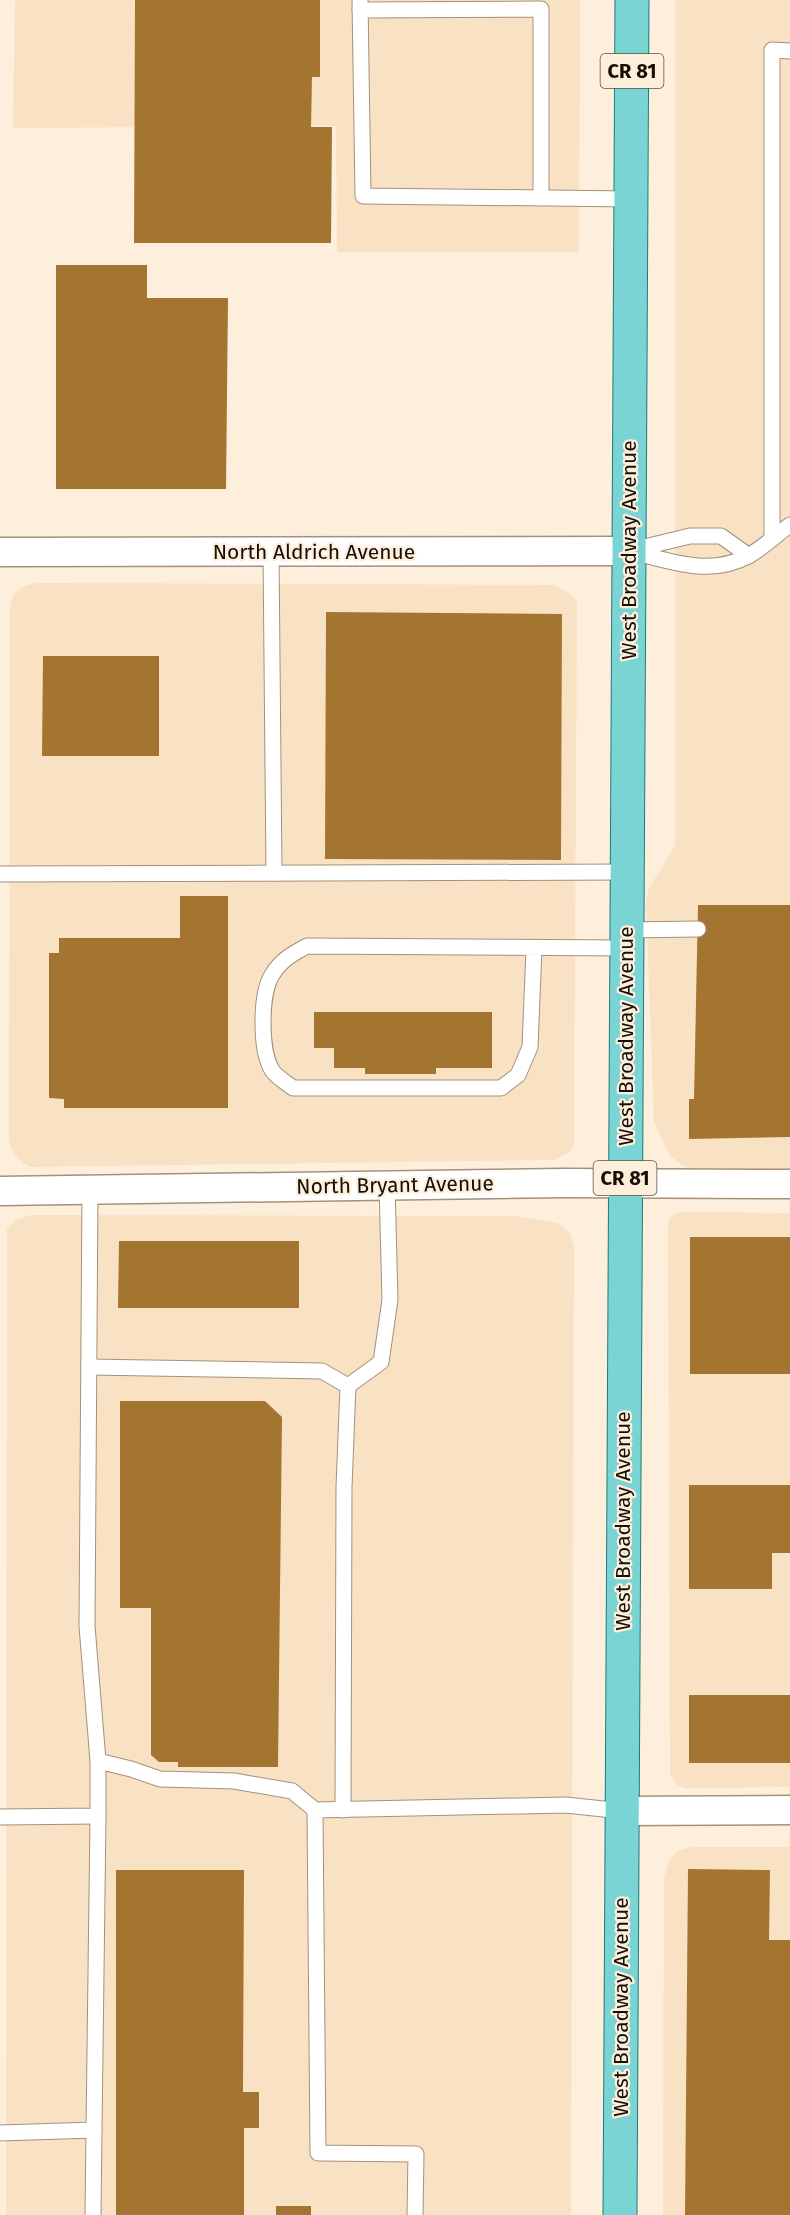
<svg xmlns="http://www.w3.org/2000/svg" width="790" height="2215" viewBox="0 0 790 2215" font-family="'Fira Sans',sans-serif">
  <rect width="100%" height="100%" fill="#feeedc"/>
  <g fill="#f9e2c4">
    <polygon points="15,0 580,0 579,252 337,252 336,126 13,128"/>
    <polygon points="675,0 790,0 790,1171 700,1172 682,1165 669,1155 654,1122 646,904 649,888 675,846"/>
    <polygon points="35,583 555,585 574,596 577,603 574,1143 570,1152 554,1160 32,1167 23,1163 13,1153 9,1140 10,607 13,595 20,588"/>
    <polygon points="681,1212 790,1213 790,1787 685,1788 677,1785 670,1774 668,1225 671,1216"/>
    <polygon points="31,1215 515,1216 558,1223 569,1231 574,1247 571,2215 6,2215 7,1229 16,1220"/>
    <polygon points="691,1847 790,1847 790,2215 663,2215 664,1878 669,1861 677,1851"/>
  </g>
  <g fill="#a47530">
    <polygon points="135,0 320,0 320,77 312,77 311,127 332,127 331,243 134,243"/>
    <polygon points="56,265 147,265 147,298 228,298 226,489 56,489"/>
    <polygon points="326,612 562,614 561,860 325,859"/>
    <polygon points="43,656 159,656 159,756 42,756"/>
    <polygon points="180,896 228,896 228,1108 64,1108 64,1099 49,1098 49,953 59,953 59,938 180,938"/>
    <polygon points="698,905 790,905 790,1137 689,1139 689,1099 694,1099"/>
    <polygon points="314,1012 492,1012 492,1068 436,1068 436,1074 365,1074 365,1068 334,1068 334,1048 314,1048"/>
    <rect x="690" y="1237" width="100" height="137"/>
    <polygon points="119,1241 299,1241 299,1308 118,1308"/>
    <polygon points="120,1401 265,1401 282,1417 278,1767 178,1767 178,1762 159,1762 151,1755 151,1608 120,1608"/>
    <polygon points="689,1485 790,1485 790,1553 772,1553 772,1589 689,1589"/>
    <rect x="689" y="1695" width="101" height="68"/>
    <polygon points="688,1869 770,1870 769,1940 790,1940 790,2215 685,2215"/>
    <polygon points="116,1870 244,1870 243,2092 259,2092 259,2128 244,2128 244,2215 116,2215"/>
    <rect x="276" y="2206" width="35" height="9"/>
  </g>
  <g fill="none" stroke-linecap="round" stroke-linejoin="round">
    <g stroke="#a3917c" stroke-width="17">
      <g id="service">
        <polyline points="360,0 363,196 631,199"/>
        <polyline points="360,10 541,9 541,198"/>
        <polyline points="772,538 772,50 790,51"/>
        <polyline points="632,550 690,536 721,536 749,556"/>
        <path d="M629,551C669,561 710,577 748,556C763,548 776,535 790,525"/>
        <polyline points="271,552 274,873"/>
        <polyline points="0,874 627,872"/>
        <polyline points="627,930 698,929"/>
        <path d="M534,948L530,1047L518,1075L501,1088H293C287,1083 276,1077 272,1070C260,1051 260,994 272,975C281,960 292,954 307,946L627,948"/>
        <polyline points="90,1190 87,1626 98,1761"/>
        <polyline points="89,1367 322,1371 348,1386 381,1362 390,1300 387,1185"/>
        <polyline points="343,1810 344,1487 348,1386"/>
        <polyline points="0,1817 98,1816 98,1761 131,1769 160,1779 234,1781 292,1791 315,1810"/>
        <polyline points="0,2133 94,2130 98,1816"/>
        <polyline points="93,2215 94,2130"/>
        <polyline points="415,2215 416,2154 318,2153 315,1810 566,1805 622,1811"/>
      </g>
    </g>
    <g stroke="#a3917c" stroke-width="31">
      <g id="minor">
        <polyline points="0,552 629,551"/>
        <polyline points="0,1191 564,1183 790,1184"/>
        <polyline points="622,1811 790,1810"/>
      </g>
    </g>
    <g stroke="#1d7c79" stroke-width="35">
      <polyline id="primary" points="620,2215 632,0"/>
    </g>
    <use href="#service" stroke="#fff" stroke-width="15"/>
    <use href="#minor" stroke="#fff" stroke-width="28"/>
    <use href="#primary" stroke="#7ad4d4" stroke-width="33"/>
  </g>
  <g text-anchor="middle" stroke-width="4.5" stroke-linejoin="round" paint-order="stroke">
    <g fill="#feeedc" stroke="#5a5146" stroke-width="1.5">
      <rect x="600.5" y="54" width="63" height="34" rx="4.5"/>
      <rect x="593.5" y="1161" width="63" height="34" rx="4.5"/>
    </g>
    <g font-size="20" font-weight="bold" fill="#140e06">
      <text x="632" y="78">CR 81</text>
      <text x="625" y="1185">CR 81</text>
    </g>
    <g font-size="21" fill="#140e06" stroke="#feeedc">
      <text transform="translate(629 550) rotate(-90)" y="7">West Broadway Avenue</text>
      <text x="314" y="559">North Aldrich Avenue</text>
      <text transform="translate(626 1036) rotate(-90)" y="7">West Broadway Avenue</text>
      <text transform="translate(395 1185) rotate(-1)" y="7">North Bryant Avenue</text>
      <text transform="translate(623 1521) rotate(-90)" y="7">West Broadway Avenue</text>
      <text transform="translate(621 2007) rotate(-90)" y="7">West Broadway Avenue</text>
    </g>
  </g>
</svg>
